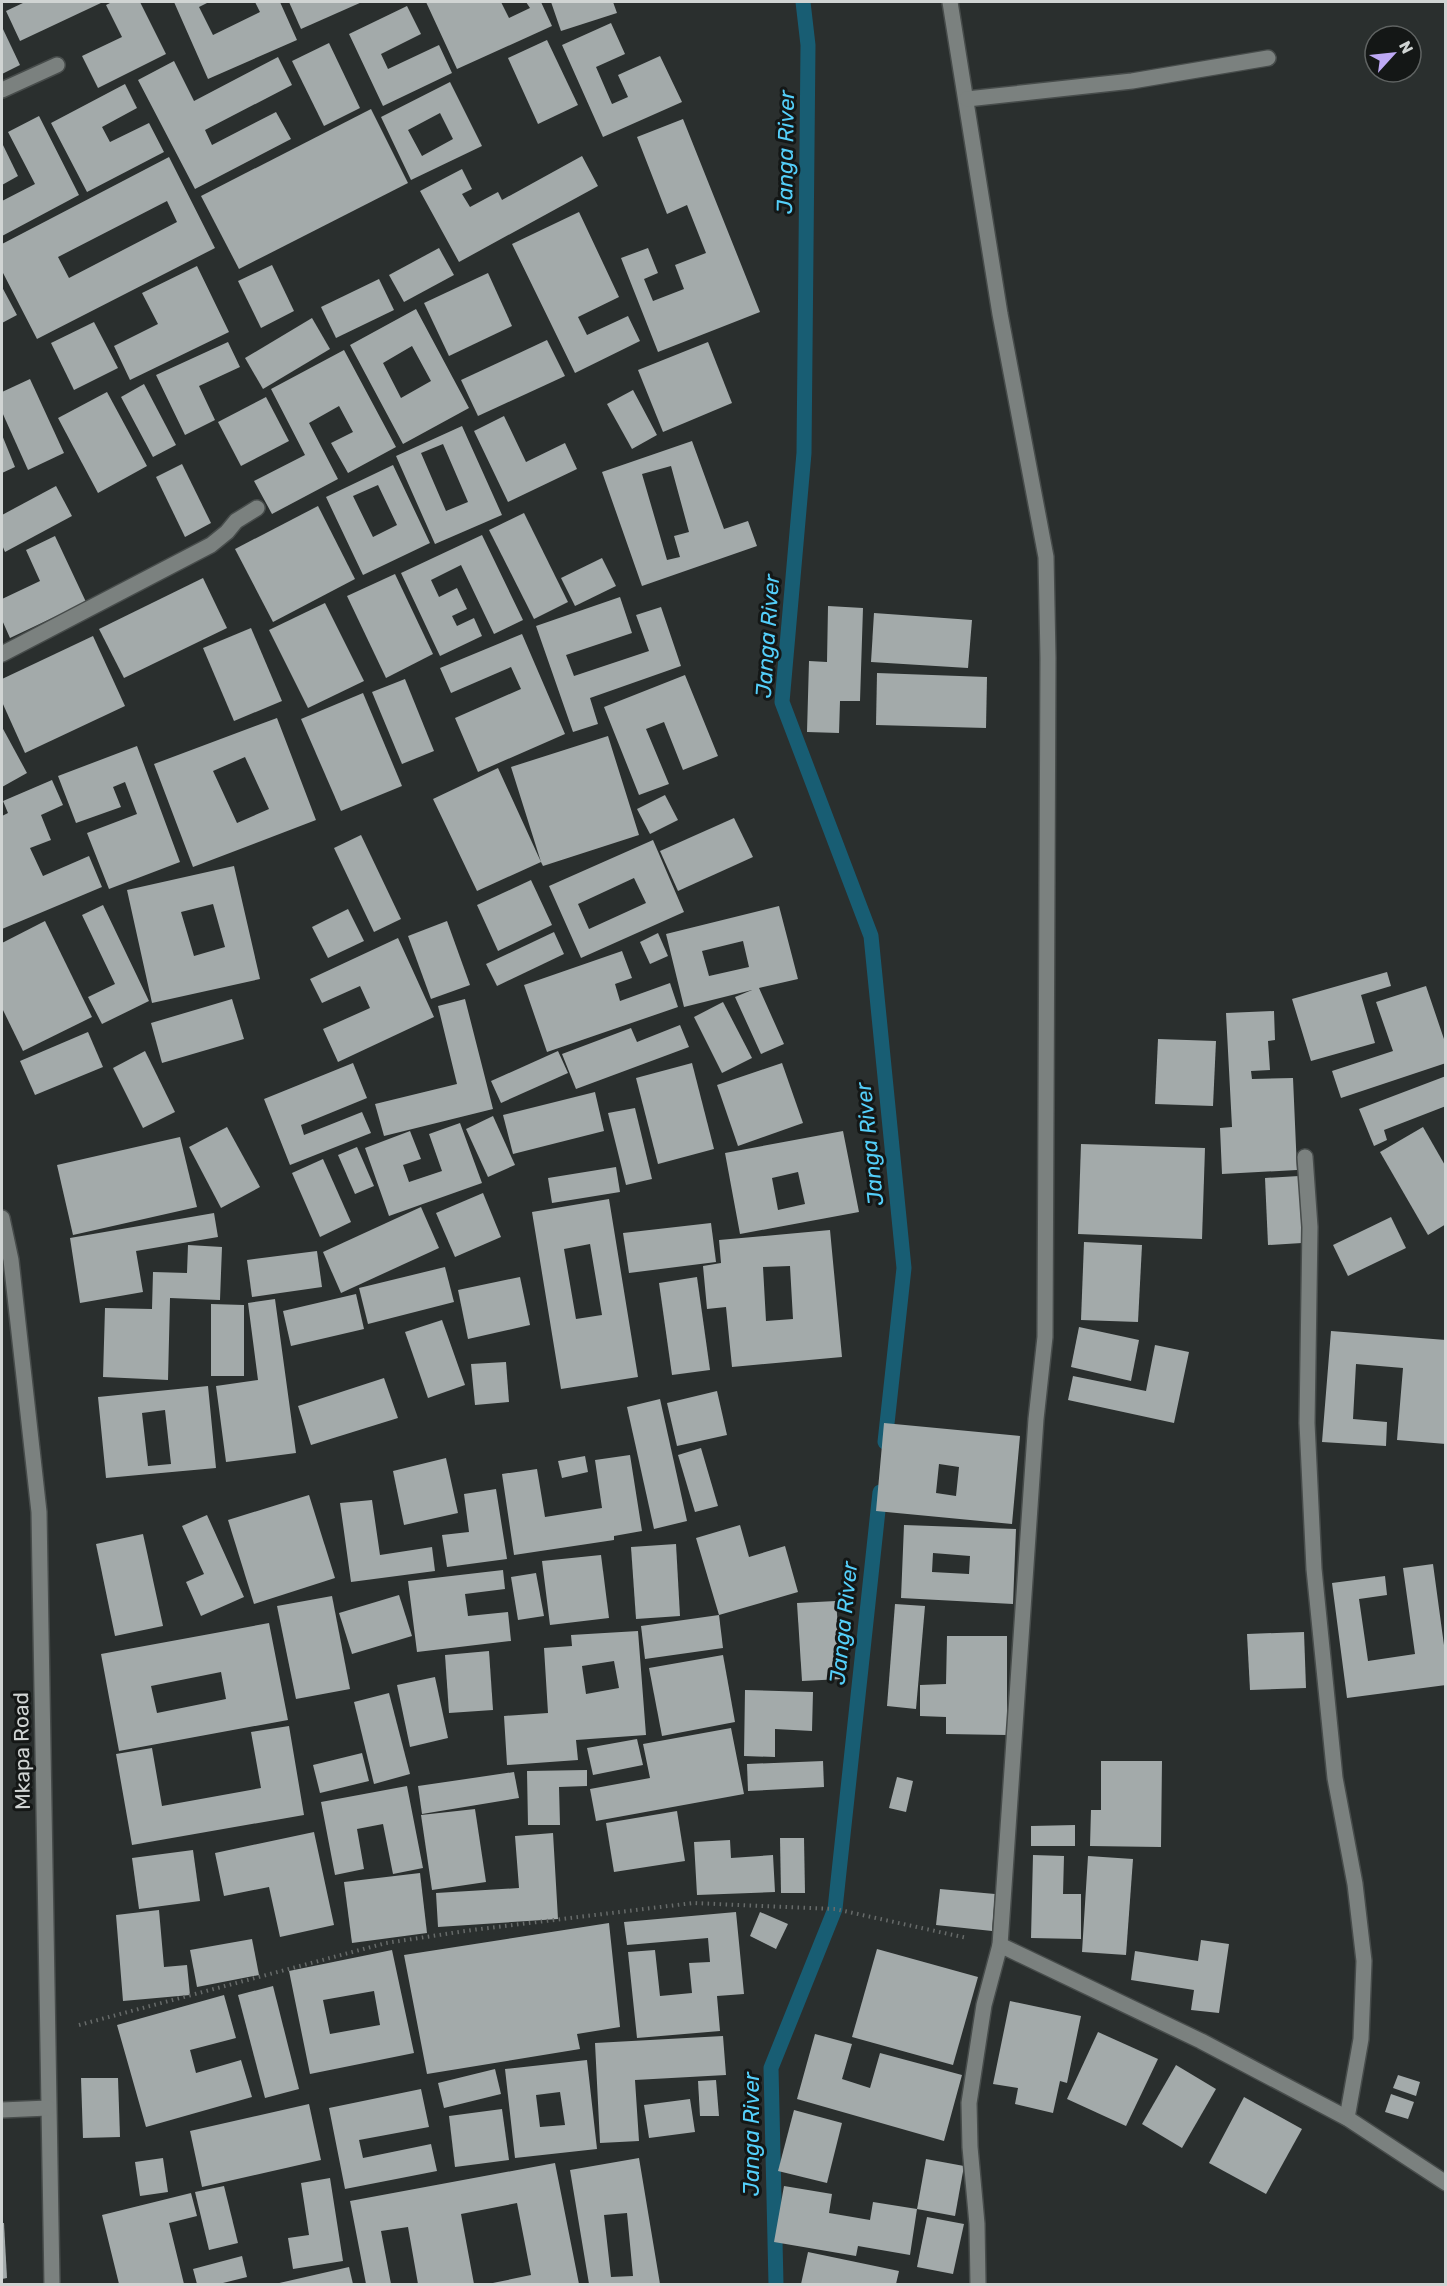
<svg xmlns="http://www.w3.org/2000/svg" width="1447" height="2286" viewBox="0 0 1447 2286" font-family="Rubik,sans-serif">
  <rect width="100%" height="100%" fill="#2a2f2e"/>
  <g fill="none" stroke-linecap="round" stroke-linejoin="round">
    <g stroke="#185d73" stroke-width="15">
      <polyline points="803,2 808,45 804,453 782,702 871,936 904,1268 885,1442"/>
      <polyline points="776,2284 771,2068 835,1909 880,1492"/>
    </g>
  </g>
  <g fill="#a3aaaa" fill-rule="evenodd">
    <polygon points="25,2 103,2 20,41 6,11"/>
    <polygon points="112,2 140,2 166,54 98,88 82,56 122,37 106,5"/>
    <polygon points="174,2 209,2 199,7 213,35 260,12 255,2 280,2 297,40 208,79"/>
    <polygon points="289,2 362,2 301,29"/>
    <polygon points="426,2 501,2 509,18 530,8 526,2 541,2 552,26 457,69"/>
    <polygon points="551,2 613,2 617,13 561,31"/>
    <polygon points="407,6 421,34 381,54 388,69 439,45 452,73 383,106 349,34"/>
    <polygon points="611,23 625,54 596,67 612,104 628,97 618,75 660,56 682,102 603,137 562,45"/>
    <polygon points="2,27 20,65 2,74"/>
    <polygon points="547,40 578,105 538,124 508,58"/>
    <polygon points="329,43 360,108 324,126 292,61"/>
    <polygon points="278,57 292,85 205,130 212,145 276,112 291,139 195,189 138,80 174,61 194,101"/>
    <path d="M450,82L482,146L411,180L381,117ZM440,113L453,139L422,156L408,130Z"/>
    <polygon points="125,84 137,108 102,127 110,142 149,123 164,152 87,192 51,123"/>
    <polygon points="371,109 408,183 239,269 201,196"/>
    <polygon points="39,116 79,195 2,236 2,201 35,184 8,132"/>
    <polygon points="683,119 760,312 658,352 621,258 648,248 658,273 644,279 653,301 684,289 675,265 706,253 687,205 667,214 637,137"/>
    <polygon points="2,143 18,176 2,185"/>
    <polygon points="582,156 598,186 459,262 420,191 462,169 472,189 462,194 470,207 498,192 502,200"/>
    <path d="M169,157L215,248L37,339L2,271V244ZM167,201L177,222L69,278L58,257Z"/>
    <polygon points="579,212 619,297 578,317 587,335 628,316 640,341 575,373 512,244"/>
    <polygon points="439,248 454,275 404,302 389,275"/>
    <polygon points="272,265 294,311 261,328 238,281"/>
    <polygon points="197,266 229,332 130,380 114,346 158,324 142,293"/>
    <polygon points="488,273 512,326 449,356 424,303"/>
    <polygon points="379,279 394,310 336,338 321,307"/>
    <polygon points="2,287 17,315 2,323"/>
    <path d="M416,309L469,408L403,444L350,345ZM412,346L431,381L401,398L383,363Z"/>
    <polygon points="312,318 330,349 263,389 245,358"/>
    <polygon points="94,322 118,368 74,390 51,343"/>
    <polygon points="547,340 565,376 478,416 461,380"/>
    <polygon points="228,342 240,367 199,386 215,420 185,435 156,375"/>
    <polygon points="708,342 732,403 663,432 638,370"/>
    <polygon points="344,350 396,447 348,473 331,443 353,432 339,406 309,423 338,479 272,514 254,481 305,455 271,389"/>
    <polygon points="30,379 64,453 28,470 2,412 2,392"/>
    <polygon points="144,384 176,445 153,457 121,397"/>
    <polygon points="633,390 657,435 632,449 607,404"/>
    <polygon points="107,392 147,466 98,493 58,418"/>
    <polygon points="266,397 289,441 241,466 218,422"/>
    <polygon points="504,416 526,462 565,443 577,469 508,502 474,431"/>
    <path d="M462,426L502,515L435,544L396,456ZM443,444L468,502L446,511L421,453Z"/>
    <polygon points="2,435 15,467 2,473"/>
    <path d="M692,441L724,529L748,521L757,546L642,586L602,472ZM671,466L689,532L674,536L680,557L667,560L642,474Z"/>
    <polygon points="182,464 211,523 185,537 156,477"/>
    <path d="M393,465L430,543L363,575L326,497ZM378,485L397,525L373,537L353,496Z"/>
    <polygon points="56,486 72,516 5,552 2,545 2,515"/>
    <polygon points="318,506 355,579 273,622 235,549"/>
    <polygon points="524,513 568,602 534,619 489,530"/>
    <polygon points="482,535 523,620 494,634 461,565 431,580 439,597 457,588 467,609 452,616 457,626 474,618 482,636 440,656 401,573"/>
    <polygon points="55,536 86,602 10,638 2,620 2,599 40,581 26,550"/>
    <polygon points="602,558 616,586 575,606 561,578"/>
    <polygon points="395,574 433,654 386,678 347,596"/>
    <polygon points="203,578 227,628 124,678 99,629"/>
    <polygon points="620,597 632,633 566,655 574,676 649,651 636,615 661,607 681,666 590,698 598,724 573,732 536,626"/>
    <polygon points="325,603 364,681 308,708 269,630"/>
    <polygon points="828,606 863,608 860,701 840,701 839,733 807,732 809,661 827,662"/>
    <polygon points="874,613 972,620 968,668 871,662"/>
    <polygon points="251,628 282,701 234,721 203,648"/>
    <polygon points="522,634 565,734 478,772 455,718 521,689 511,667 451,693 440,668"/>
    <polygon points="93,636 125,706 25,753 2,702 2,679"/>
    <polygon points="877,673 987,677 986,728 876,725"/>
    <polygon points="685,675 718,756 683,770 664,722 646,729 669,784 639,795 604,707"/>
    <polygon points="405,679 434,751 402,764 372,692"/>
    <polygon points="363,693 402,786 341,811 301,719"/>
    <path d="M277,718L316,820L193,867L154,764ZM245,757L269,809L237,823L213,771Z"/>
    <polygon points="2,727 27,773 2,787"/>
    <polygon points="608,736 639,835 543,866 541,862 477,891 433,799 498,768 541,862 511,767"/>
    <polygon points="137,746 180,862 109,889 87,833 137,814 125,782 113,787 121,807 76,823 58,776"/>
    <polygon points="52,780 63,805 41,815 51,840 30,848 43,876 89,856 102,887 2,929 2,816 8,813 3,801"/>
    <polygon points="665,795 678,820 650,834 637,809"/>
    <polygon points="734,818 753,857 678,891 660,851"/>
    <polygon points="361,835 401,919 374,932 334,848"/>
    <path d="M653,840L684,912L581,958L549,886ZM634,878L646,903L589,929L578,904Z"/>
    <path d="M234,866L260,979L152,1003L127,890ZM213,904L225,947L194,956L181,912Z"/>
    <polygon points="531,880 552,925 498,951 477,905"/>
    <polygon points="103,905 149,1001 102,1024 88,997 115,984 82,915"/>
    <path d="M779,906L798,979L759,988L784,1044L761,1054L735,997L752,990L684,1007L666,934ZM743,941L749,967L709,976L702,951Z"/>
    <polygon points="348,909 364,941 328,958 312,927"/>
    <polygon points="45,921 92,1017 23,1051 2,1008 2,943"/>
    <polygon points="447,921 470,985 431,999 408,936"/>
    <polygon points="554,932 564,954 497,986 486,964"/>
    <polygon points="658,933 668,956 650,964 640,942"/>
    <polygon points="398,938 434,1017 338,1062 323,1029 370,1008 360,986 322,1003 310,979"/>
    <polygon points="622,951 632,978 615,984 620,1001 670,983 678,1007 547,1052 524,985"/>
    <polygon points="1387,972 1391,986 1361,995 1375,1043 1311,1061 1292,999"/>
    <polygon points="1426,986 1446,1045 1446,1063 1341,1098 1332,1071 1393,1051 1376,1002"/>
    <polygon points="232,999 244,1039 162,1063 151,1023"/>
    <polygon points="465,999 493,1109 384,1136 375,1104 457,1084 438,1006"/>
    <polygon points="723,1002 752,1058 722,1073 694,1017"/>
    <polygon points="1274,1011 1275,1040 1268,1041 1270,1070 1251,1071 1252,1079 1293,1078 1297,1170 1222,1174 1220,1128 1232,1127 1226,1013"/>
    <polygon points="680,1025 689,1047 576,1089 562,1054 631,1028 637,1042"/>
    <polygon points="88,1032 103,1067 35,1095 20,1061"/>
    <polygon points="1158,1039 1216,1041 1213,1106 1155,1104"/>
    <polygon points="145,1051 175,1112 143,1128 113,1068"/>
    <polygon points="558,1051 568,1073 501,1103 491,1081"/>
    <polygon points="353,1063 367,1098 301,1125 304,1135 362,1112 371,1133 290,1165 264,1099"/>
    <polygon points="692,1063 714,1149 658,1164 636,1078"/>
    <polygon points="782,1063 803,1123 738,1146 717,1085"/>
    <polygon points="1446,1076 1446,1106 1384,1130 1387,1140 1374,1146 1359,1109"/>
    <polygon points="595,1092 604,1131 513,1154 503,1115"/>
    <polygon points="635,1108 652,1179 626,1185 608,1113"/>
    <polygon points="493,1116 515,1165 488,1177 466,1129"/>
    <polygon points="460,1123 482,1183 389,1216 365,1148 410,1131 421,1159 403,1165 409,1182 442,1171 429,1134"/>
    <polygon points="227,1127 260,1187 221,1208 189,1147"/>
    <polygon points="1423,1127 1446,1167 1446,1224 1428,1235 1380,1152"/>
    <path d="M843,1131L859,1212L740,1234L725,1153ZM798,1172L805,1204L778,1210L772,1178Z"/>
    <polygon points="180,1137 197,1207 73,1235 57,1165"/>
    <polygon points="1081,1144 1205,1148 1202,1239 1078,1234"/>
    <polygon points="357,1147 374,1186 355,1194 338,1155"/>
    <polygon points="323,1159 351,1222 320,1237 292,1173"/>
    <polygon points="616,1167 620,1192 552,1203 548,1178"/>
    <polygon points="1299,1176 1302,1243 1268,1245 1265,1178"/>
    <polygon points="483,1193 501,1237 455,1257 436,1213"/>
    <path d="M609,1199L638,1377L561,1389L532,1212ZM590,1244L602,1315L576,1319L564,1249Z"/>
    <polygon points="421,1207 439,1248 341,1293 323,1252"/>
    <polygon points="214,1213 218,1237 136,1251 143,1292 80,1303 70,1238"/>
    <polygon points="1391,1217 1406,1248 1348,1276 1333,1245"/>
    <polygon points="711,1223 716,1262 629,1273 623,1233"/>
    <path d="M830,1230L842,1357L732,1367L726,1307L707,1309L703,1266L721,1263L719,1240ZM790,1266L793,1319L766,1321L763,1267Z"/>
    <polygon points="1084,1242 1142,1245 1138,1322 1081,1320"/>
    <polygon points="188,1245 222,1247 220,1300 170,1298 168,1380 103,1377 105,1308 152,1309 153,1272 187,1273"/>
    <polygon points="317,1251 322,1287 252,1297 247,1260"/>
    <polygon points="445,1267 454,1302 368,1324 359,1288"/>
    <polygon points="520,1277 530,1325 468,1339 458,1290"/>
    <polygon points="697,1277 710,1370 672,1375 659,1283"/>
    <polygon points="356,1294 364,1329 291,1346 283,1311"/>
    <polygon points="275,1299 296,1453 226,1462 216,1386 258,1380 248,1303"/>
    <polygon points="211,1304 244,1305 244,1376 211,1376"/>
    <polygon points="442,1320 465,1385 428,1398 405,1332"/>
    <polygon points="1079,1327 1139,1340 1131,1381 1071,1367"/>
    <polygon points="1331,1331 1446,1340 1446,1444 1397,1440 1403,1368 1356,1364 1353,1419 1387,1422 1386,1446 1322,1442"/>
    <polygon points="1155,1345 1189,1352 1174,1423 1068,1400 1073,1376 1146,1391"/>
    <polygon points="506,1362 509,1402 475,1405 471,1364"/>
    <polygon points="384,1378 398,1418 311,1445 298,1406"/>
    <path d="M208,1386L216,1468L106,1478L98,1397ZM165,1410L171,1464L148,1466L142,1413Z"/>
    <polygon points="717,1391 727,1435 677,1446 667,1403"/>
    <polygon points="660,1399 687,1521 654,1529 627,1407"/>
    <path d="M884,1423L1020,1436L1012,1524L876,1511ZM939,1464L959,1467L956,1496L936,1493Z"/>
    <polygon points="701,1448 718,1506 695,1512 678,1455"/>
    <polygon points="630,1455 642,1531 614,1536 614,1540 514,1555 502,1474 537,1469 545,1517 602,1508 595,1460"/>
    <polygon points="585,1456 588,1472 562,1478 558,1461"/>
    <polygon points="446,1458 458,1513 404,1525 393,1471"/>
    <polygon points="496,1489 507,1559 447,1567 442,1535 469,1532 464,1494"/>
    <polygon points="309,1495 335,1578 254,1604 228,1520"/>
    <polygon points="372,1500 380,1555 432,1547 435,1571 351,1582 340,1503"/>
    <polygon points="207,1515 244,1597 201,1616 186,1582 204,1574 182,1526"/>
    <polygon points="740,1525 749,1557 785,1546 798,1592 719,1615 696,1538"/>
    <path d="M904,1525L1016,1529L1013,1604L901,1598ZM933,1553L970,1556L969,1574L932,1572Z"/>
    <polygon points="143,1534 163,1626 115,1636 96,1544"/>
    <polygon points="676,1544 680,1616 636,1619 631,1547"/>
    <polygon points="601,1555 609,1618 550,1625 542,1561"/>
    <polygon points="1433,1564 1446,1660 1446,1685 1347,1698 1332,1583 1385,1576 1387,1595 1359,1599 1368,1661 1415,1654 1403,1568"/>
    <polygon points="503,1570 505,1589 465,1594 468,1616 508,1612 511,1641 417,1652 408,1581"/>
    <polygon points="536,1573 544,1616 518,1620 511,1577"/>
    <polygon points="399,1595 412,1636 352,1654 339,1613"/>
    <polygon points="332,1596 350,1689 296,1699 277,1606"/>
    <polygon points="836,1601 842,1679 802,1681 797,1603"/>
    <polygon points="895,1604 925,1606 916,1709 887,1706"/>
    <polygon points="719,1615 723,1648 645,1659 641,1626"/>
    <path d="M269,1623L288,1720L119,1751L101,1654ZM221,1672L226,1699L157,1713L151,1686Z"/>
    <path d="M638,1631L646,1735L576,1740L578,1760L507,1765L504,1716L548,1713L544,1648L572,1646L571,1635ZM614,1661L619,1688L586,1694L582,1666Z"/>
    <polygon points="1304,1632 1306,1688 1250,1690 1247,1634"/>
    <polygon points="947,1636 1007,1636 1007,1735 946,1734 946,1717 920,1716 920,1685 946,1684"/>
    <polygon points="489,1651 493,1710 449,1713 445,1655"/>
    <polygon points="723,1655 735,1722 662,1736 649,1668"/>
    <polygon points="435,1677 448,1738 410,1747 397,1685"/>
    <polygon points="745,1690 813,1692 812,1731 775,1729 775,1757 744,1756"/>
    <polygon points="389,1693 410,1774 374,1784 354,1702"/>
    <polygon points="289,1726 304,1815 132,1845 116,1754 152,1748 162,1806 261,1788 251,1732"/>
    <polygon points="731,1728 744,1794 596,1821 590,1789 650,1778 643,1744"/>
    <polygon points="637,1739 643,1765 593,1775 587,1748"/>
    <polygon points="362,1753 369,1781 320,1793 313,1765"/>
    <polygon points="823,1761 824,1787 748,1791 747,1764"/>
    <polygon points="1101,1761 1162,1761 1161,1847 1090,1846 1091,1810 1101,1810"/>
    <polygon points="587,1770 587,1786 559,1787 560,1825 528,1825 527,1771"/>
    <polygon points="514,1772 519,1798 422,1814 418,1786"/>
    <polygon points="897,1777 913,1781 906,1812 889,1808"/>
    <polygon points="407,1786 423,1868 393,1874 383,1824 357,1829 364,1869 335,1875 321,1802"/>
    <polygon points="475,1809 486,1882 432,1890 421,1815"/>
    <polygon points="677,1811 685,1861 614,1872 606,1823"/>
    <polygon points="1075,1825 1075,1846 1031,1846 1031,1826"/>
    <polygon points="314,1832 334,1925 280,1937 269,1887 224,1896 215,1853"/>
    <polygon points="553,1833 558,1919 438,1927 436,1893 519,1888 515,1836"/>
    <polygon points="780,1838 804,1838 805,1893 781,1893"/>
    <polygon points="730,1840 731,1858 773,1855 775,1892 697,1895 694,1842"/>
    <polygon points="193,1850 200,1901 139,1909 132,1858"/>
    <polygon points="1033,1855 1064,1856 1063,1894 1081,1894 1081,1939 1031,1938"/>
    <polygon points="1088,1856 1133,1859 1126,1955 1082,1952"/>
    <polygon points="420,1873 427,1933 352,1943 344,1882"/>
    <polygon points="940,1889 995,1894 992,1931 936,1925"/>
    <polygon points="159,1910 164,1967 187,1965 190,1995 123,2001 116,1915"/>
    <polygon points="736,1912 744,1994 717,1996 720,2031 637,2038 628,1952 655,1950 660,1996 692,1993 689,1963 710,1962 708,1938 627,1945 624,1922"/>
    <polygon points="760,1912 788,1924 776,1949 750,1936"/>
    <polygon points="609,1923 620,2027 577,2034 580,2049 427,2074 404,1955"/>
    <polygon points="252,1939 259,1975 197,1987 190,1950"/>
    <polygon points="1201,1940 1229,1944 1219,2013 1191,2010 1194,1990 1131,1980 1135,1951 1198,1961"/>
    <polygon points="877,1949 978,1977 953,2065 852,2037"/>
    <path d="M392,1950L414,2053L310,2074L289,1971ZM374,1991L380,2025L330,2034L323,2000Z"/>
    <polygon points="273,1986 299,2089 265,2098 238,1995"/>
    <polygon points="224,1995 236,2038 190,2050 196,2073 241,2060 252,2097 146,2127 117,2025"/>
    <polygon points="1010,2001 1081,2016 1067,2083 1060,2081 1053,2113 1015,2104 1018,2088 993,2084"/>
    <polygon points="1098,2032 1158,2059 1126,2126 1067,2099"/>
    <polygon points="815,2034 852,2044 842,2079 870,2088 880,2053 962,2075 944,2141 797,2099"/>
    <polygon points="723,2036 726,2075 635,2080 639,2141 600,2143 595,2043"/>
    <path d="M587,2060L597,2149L515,2158L505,2069ZM560,2092L565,2125L540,2127L536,2095Z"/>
    <polygon points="1176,2065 1216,2089 1182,2148 1142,2124"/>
    <polygon points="495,2069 501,2094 444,2108 438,2083"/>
    <polygon points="1398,2075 1420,2082 1416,2096 1393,2088"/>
    <polygon points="81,2078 118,2078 120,2137 83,2138"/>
    <polygon points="716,2080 719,2116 700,2116 698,2081"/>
    <polygon points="421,2089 429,2127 359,2140 363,2158 431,2144 437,2171 345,2189 329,2108"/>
    <polygon points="1391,2094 1414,2102 1408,2119 1385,2112"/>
    <polygon points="1244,2097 1302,2129 1266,2194 1209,2163"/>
    <polygon points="690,2099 695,2132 649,2138 644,2105"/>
    <polygon points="309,2104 321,2160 202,2187 190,2131"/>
    <polygon points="502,2109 509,2160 455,2167 449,2116"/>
    <polygon points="794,2110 842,2123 827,2183 778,2171"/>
    <polygon points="163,2158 168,2192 140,2196 135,2162"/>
    <path d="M639,2158L660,2284H589L570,2170ZM627,2213L633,2276L611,2277L604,2215Z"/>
    <polygon points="926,2159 964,2166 955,2216 917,2209"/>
    <polygon points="555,2163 579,2284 488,2284 531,2275 517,2203 461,2214 474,2284 418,2284 408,2227 381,2231 391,2284 366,2284 350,2201"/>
    <polygon points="330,2178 343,2261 293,2269 288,2238 309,2235 301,2183"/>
    <polygon points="224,2186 238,2243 209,2250 195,2192"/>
    <polygon points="784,2186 832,2194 829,2213 870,2220 873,2202 917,2209 910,2255 858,2246 856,2256 774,2242"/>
    <polygon points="191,2193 197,2216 169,2223 184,2284 119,2284 102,2215"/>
    <polygon points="927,2217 964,2224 953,2274 917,2267"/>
    <polygon points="2,2223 4,2223 7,2278 2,2279"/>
    <polygon points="808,2252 899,2271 896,2284 801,2284"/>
    <polygon points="242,2256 247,2277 219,2284 197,2284 193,2269"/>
    <polygon points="349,2267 353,2284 275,2284"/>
  </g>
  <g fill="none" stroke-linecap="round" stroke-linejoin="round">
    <g stroke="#474c4b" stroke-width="18">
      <g id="minor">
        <polyline points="950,2 1000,314 1046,557 1048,658 1045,1337 1036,1419 1000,1945 984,2005 969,2103 970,2147 977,2224 978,2284"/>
        <polyline points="2,90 57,65"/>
        <polyline points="967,99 1132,81 1268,58"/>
        <polyline points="2,654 211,545 227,532 236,521 257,508"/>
        <polyline points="1305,1157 1310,1227 1307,1423 1314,1569 1335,1778 1355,1884 1364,1961 1361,2039 1347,2118"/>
        <polyline points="2,1218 11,1260 39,1512 52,2284"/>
        <polyline points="1000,1945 1201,2041 1347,2118 1446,2183"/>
        <polyline points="2,2110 48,2108"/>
      </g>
    </g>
    <polyline stroke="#676b6a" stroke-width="4" stroke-dasharray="1.5 4.5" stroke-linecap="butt" points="79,2025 386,1943 472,1930 693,1903 835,1909 967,1938"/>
    <use href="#minor" stroke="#7b817f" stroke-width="15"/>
  </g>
  <g text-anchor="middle" stroke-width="6" stroke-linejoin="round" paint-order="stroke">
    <g font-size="21" fill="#d0d4d3" stroke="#141716">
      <text transform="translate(22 1751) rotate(-91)" y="7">Mkapa Road</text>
    </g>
    <g font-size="22" font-style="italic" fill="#54cffa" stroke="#141716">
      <text transform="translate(785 152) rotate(-89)" y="8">Janga River</text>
      <text transform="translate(767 636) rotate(-86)" y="8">Janga River</text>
      <text transform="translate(869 1144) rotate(-96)" y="8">Janga River</text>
      <text transform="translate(843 1623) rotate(-84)" y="8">Janga River</text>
      <text transform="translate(751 2134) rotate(-90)" y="8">Janga River</text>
    </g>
  </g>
  <rect width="1447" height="2286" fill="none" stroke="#d0d4d3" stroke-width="6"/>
  <g transform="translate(1393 54) rotate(63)"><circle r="28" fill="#141716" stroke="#5f6362" stroke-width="1.5"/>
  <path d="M0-4.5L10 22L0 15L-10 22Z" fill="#bea9f5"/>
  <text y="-9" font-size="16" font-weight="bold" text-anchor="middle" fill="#d0d4d3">N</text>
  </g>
</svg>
